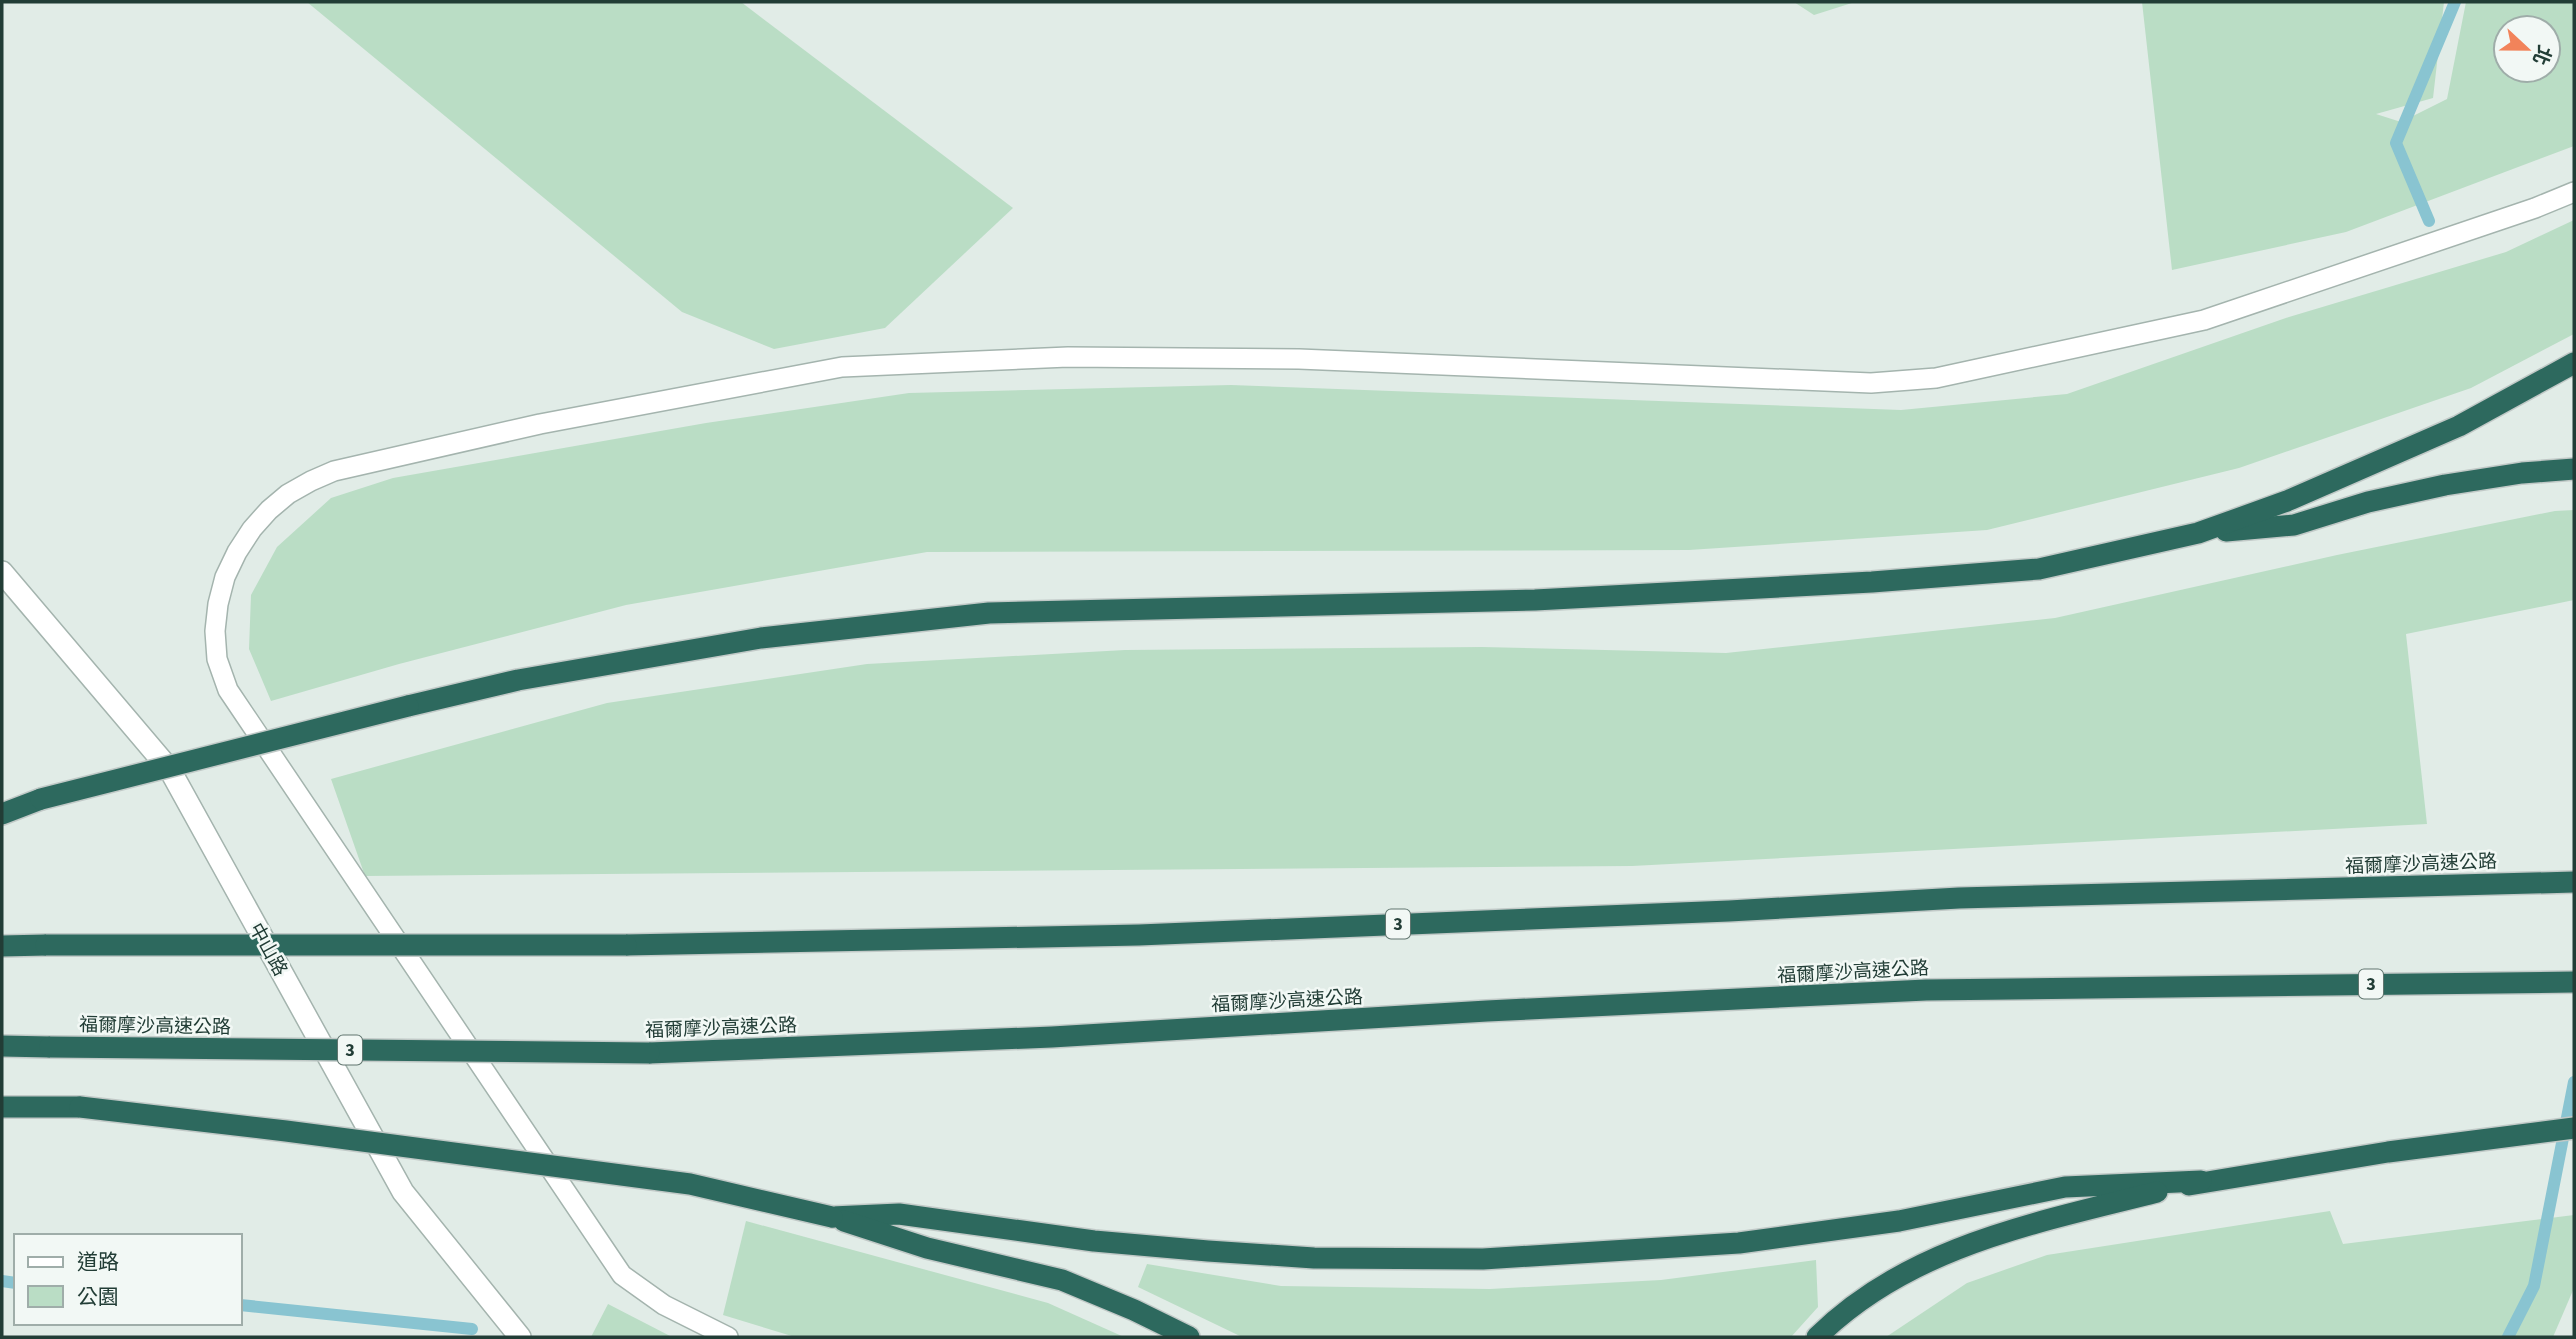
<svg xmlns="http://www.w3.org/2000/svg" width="2576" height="1339" viewBox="0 0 2576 1339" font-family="'Source Sans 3','Noto Sans TC',sans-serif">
  <rect width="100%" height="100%" fill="#e1ece7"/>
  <g fill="#baddc5" fill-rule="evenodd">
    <polygon points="307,2 741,2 1013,208 885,328 774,349 682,312"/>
    <polygon points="1794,2 1855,2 1814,15"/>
    <path d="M2142,2H2444L2433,98L2376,114L2401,122L2447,99L2466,2H2574V146L2346,232L2172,270ZM2548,28V70H2506V28Z"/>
    <polygon points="2574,220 2574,334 2471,388 2239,468 1987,530 1689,550 927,552 626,605 399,664 271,701 249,649 251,595 277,547 331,498 393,478 706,423 909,393 1231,385 1901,410 2067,394 2289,317 2506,252"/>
    <polygon points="2574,510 2574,600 2406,634 2427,824 1632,866 365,876 331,779 607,703 867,664 1125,650 1482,647 1726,653 2055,618 2337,555 2555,511"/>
    <polygon points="2330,1211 2343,1244 2574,1215 2574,1288 2553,1337 1886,1337 1967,1283 2047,1255"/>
    <polygon points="746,1221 1048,1303 1124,1337 795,1337 723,1315"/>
    <polygon points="1816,1260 1818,1307 1791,1337 1242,1337 1138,1287 1147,1264 1281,1286 1490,1289 1661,1280"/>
    <polygon points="608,1304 672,1337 591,1337"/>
  </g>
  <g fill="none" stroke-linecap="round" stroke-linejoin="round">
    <g stroke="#89c4d1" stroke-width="12">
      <polyline points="2429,221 2396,143 2455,2"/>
      <polyline points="2,1281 16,1283"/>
      <polyline points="240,1305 472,1329"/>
      <polyline points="2508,1337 2534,1286 2574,1082"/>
    </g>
    <g stroke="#a4b4ae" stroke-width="22">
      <polyline id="service" points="728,1337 664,1305 622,1275 228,690 217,659 215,631 218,604 225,577 237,552 252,529 269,510 288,494 311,481 334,471 540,424 842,367 1068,357 1299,359 1871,383 1936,378 2204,320 2535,208 2574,192"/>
    </g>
    <g stroke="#a4b4ae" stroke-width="24">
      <polyline id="tertiary" points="2,572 170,770 403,1192 520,1337"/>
    </g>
    <g stroke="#c1c9c7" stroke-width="24">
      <g id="motorway">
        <polyline points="2226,531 2294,525 2368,502 2445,485 2522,473 2574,469"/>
        <polyline points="408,706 518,680 761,638 989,613 1535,600 1872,582 2039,569 2198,533 2287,501 2459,426 2574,363"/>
        <polyline points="2,814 41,799"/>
        <polyline points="626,945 1139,935 1729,911 1959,898 2574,882"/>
        <polyline points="2,946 46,945"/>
        <polyline points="2,1046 50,1047"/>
        <polyline points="649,1053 1052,1037 1487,1011 1926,990 2574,982"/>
        <polyline points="2,1107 80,1107"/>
        <polyline points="2189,1185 2388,1152 2574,1128"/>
        <polyline points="832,1217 899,1214 1094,1241 1208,1251 1314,1258 1483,1259 1739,1243 1899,1221 2065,1187 2201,1181"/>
        <polyline points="844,1221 927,1248 1062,1280 1134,1310 1189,1337"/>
        <path d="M1817,1337C1909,1246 2036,1223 2157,1192"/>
      </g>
    </g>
    <use href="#service" stroke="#fff" stroke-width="19"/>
    <use href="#tertiary" stroke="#fff" stroke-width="21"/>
    <use href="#motorway" stroke="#2d695e" stroke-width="21"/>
    <g stroke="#c1c9c7" stroke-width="24" stroke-linecap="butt">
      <g id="motorway-bridge">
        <polyline points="41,799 408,706"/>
        <polyline points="46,945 626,945"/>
        <polyline points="50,1047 649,1053"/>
        <polyline points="80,1107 286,1131 690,1184 832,1217"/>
      </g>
    </g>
    <use href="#motorway-bridge" stroke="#2d695e" stroke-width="21"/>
  </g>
  <g text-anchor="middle" stroke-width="5" stroke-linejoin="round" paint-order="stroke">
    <g fill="#f2f8f5" stroke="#60756f" stroke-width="2">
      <rect x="1386" y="909.5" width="24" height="29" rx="5"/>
      <rect x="2359" y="969.5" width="24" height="29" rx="5"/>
      <rect x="338" y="1035.5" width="24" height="29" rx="5"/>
    </g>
    <g font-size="18" font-weight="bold" fill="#223d36">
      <text x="1398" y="930">3</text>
      <text x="2371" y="990">3</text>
      <text x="350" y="1056">3</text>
    </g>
    <g font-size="19" fill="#223d36" stroke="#f2f8f5">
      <text transform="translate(2421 863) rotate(-2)" y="7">福爾摩沙高速公路</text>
      <text transform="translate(269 949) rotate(61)" y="7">中山路</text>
      <text transform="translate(1853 971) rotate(-3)" y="7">福爾摩沙高速公路</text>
      <text transform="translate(1287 1000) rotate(-3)" y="7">福爾摩沙高速公路</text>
      <text transform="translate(155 1025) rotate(1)" y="7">福爾摩沙高速公路</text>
      <text transform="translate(721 1027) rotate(-2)" y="7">福爾摩沙高速公路</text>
    </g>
  </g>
  <rect width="2576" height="1339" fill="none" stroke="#223d36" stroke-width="7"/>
  <rect x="14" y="1234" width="228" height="91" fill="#f2f8f5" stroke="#9fada9" stroke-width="2"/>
  <rect x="28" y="1257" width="35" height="10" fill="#ffffff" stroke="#9fada9" stroke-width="2"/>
  <text x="77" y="1269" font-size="21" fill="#223d36">道路</text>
  <rect x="28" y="1286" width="35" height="21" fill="#baddc5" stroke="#9fada9" stroke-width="2"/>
  <text x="77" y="1304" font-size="21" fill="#223d36">公園</text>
  <g transform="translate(2527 49) rotate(112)"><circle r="33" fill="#f2f8f5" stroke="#9fada9" stroke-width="2"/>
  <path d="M0-5L12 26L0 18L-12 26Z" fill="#f2835a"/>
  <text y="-10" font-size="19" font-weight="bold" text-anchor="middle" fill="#223d36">北</text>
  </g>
</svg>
